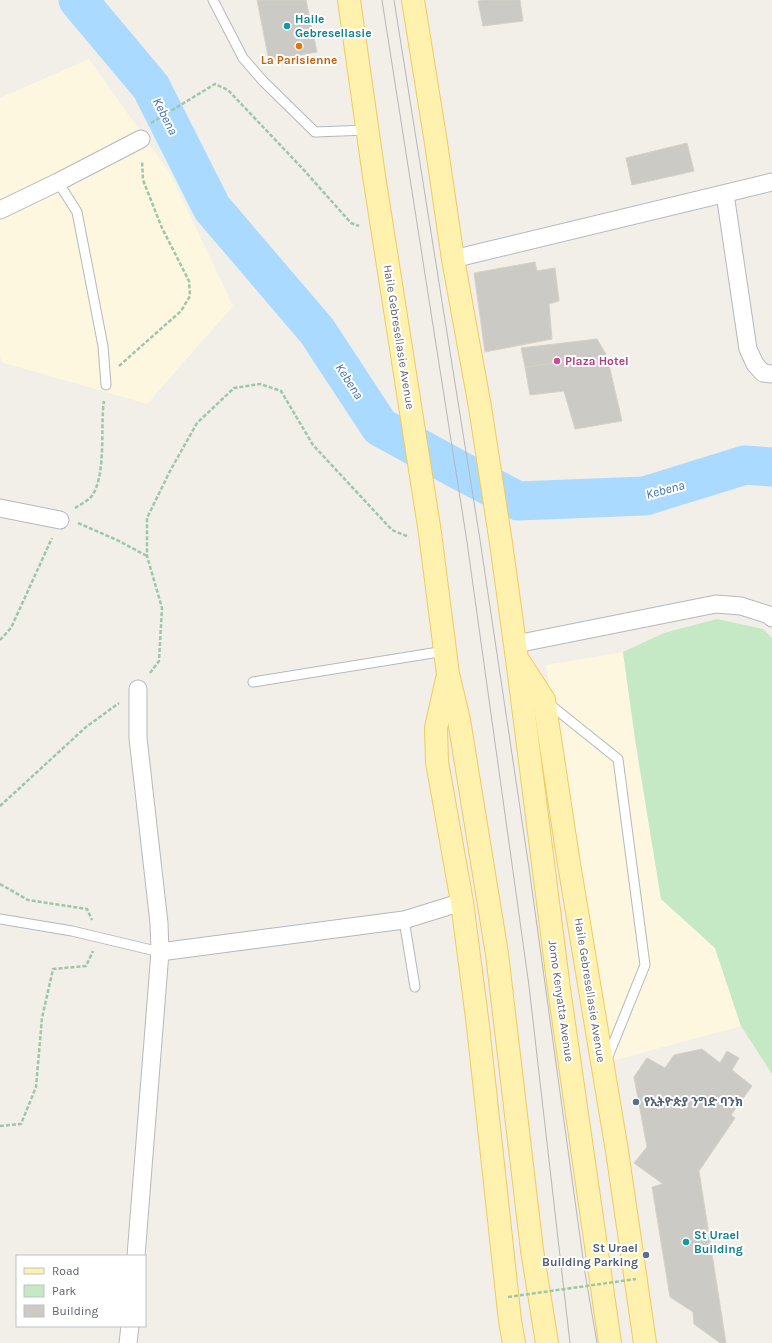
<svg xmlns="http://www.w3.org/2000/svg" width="772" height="1343" viewBox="0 0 772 1343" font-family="Karla,'Noto Sans Ethiopic',sans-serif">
  <rect width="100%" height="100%" fill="#f1efe8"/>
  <g fill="#fef7e0">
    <polygon points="89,59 170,173 233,306 147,404 1,362 0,350 0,98"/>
    <polygon points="623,652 635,739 661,899 715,948 741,1026 608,1062 546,665"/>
  </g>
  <polygon fill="#c5e8c5" points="717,619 763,629 772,638 772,1074 741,1026 715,948 661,899 635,739 623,652 664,633"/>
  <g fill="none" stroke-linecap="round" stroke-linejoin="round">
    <polyline stroke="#aadaff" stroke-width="39" points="78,0 151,87 212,208 317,331 380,427 459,470 518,501 645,496 745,465 772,467"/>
  </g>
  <g fill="#cccac5" stroke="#d6d1c6">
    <polygon points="257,0 306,0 317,52 269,61"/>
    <polygon points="484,0 520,0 523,21 483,26 478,1"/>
    <polygon points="687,143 694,171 632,185 626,158"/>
    <polygon points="535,262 537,271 555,268 559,301 549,304 552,339 485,352 474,273"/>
    <polygon points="597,339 607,356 525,367 521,348"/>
    <polygon points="607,356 622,421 575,429 564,391 530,395 525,367"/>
    <polygon points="702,1049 720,1063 727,1051 739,1058 732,1070 752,1086 731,1115 735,1118 699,1171 726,1343 720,1343 694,1324 693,1312 670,1297 652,1187 663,1184 634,1163 647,1147 634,1077 647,1058 665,1068 674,1055"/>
  </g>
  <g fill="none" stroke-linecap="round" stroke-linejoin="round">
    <g stroke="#b5b8bc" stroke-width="11">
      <g id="lane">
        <polyline points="213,0 243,58 263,81 315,132 368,130"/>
        <polyline points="58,182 77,212 103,346 106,385"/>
        <polyline points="253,682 445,651"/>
        <polyline points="548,703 618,759 645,965 607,1059"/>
        <polyline points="0,919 72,931 160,952"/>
        <polyline points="404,920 415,987"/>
      </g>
    </g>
    <g stroke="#b5b8bc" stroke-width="19">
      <g id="street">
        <polyline points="725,194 748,349 755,364 763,373 772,374"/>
        <polyline points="0,210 58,182 141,139"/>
        <polyline points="453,259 772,182"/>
        <polyline points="0,508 60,520"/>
        <polyline points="516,644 716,604 741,606 769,615 772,618"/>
        <polyline points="160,952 404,920 462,902"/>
        <polyline points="136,1256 160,952 159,923 138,738 138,689"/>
        <polyline points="128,1343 130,1326"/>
      </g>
    </g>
    <g stroke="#f2c960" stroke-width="24">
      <g id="primary">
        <polyline points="349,0 374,176 430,533 448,674 459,720 497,954 532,1250 547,1343"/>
        <polyline points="413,0 436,143 453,259 480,407 501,543 517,659 559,989 610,1343"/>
        <polyline points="520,663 544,700 569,864 617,1151 645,1343"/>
        <polyline points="447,679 436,728 437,762 462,902 478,1026 510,1321 514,1343"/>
      </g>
    </g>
    <g stroke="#9cc7a9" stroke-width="2.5" stroke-dasharray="4 2" stroke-linecap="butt">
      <polyline points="151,123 215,84 228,90 302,168 351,223 359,226"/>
      <polyline points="119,366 181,311 190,296 189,281 162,228 143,180 142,161"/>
      <path d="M75,508C80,505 87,501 91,497C107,477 100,425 104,401"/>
      <polyline points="78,523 117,540 147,556"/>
      <polyline points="0,640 11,628 52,538"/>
      <polyline points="150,673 159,661 162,608 147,556 147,518 170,471 197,423 234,388 260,384 281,391 313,445 392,530 409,537"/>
      <polyline points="0,806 86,727 119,703"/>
      <polyline points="0,884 28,900 87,909 92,920"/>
      <polyline points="0,1126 21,1124 36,1087 42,1018 53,969 86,966 93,951"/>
    </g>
    <use href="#lane" stroke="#fff" stroke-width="9"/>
    <use href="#street" stroke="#fff" stroke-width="17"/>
    <use href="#primary" stroke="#fff2af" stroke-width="22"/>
    <g stroke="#b6b7b8" stroke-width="1">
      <polyline points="382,0 467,542 529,986 570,1343"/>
      <polyline points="394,0 480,540 529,868 585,1273 597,1343"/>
    </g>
    <polyline stroke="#9cc7a9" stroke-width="2.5" stroke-dasharray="4 2" stroke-linecap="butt" points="508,1297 636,1279"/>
  </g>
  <g fill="#0f9aa8" stroke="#fff" stroke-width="1.5">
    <circle cx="287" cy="26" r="4"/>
    <circle cx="686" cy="1242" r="4"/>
  </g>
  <circle fill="#e8710a" stroke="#fff" stroke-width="1.5" cx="299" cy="46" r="4"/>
  <circle fill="#d1479c" stroke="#fff" stroke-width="1.5" cx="557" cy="361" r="4"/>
  <g fill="#5c6f8a" stroke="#fff" stroke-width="1.5">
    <circle cx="636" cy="1102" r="4"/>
    <circle cx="646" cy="1255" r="4"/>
  </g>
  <g text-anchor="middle" stroke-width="4" stroke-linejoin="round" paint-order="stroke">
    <g font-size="12" font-weight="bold" fill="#0d838f" stroke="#fff" text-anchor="start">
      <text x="295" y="23">Haile<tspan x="295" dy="14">Gebresellasie</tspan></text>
      <text x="694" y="1239">St Urael<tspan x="694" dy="14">Building</tspan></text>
    </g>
    <g font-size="12" font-weight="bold" fill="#c56008" stroke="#fff">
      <text x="299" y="64">La Parisienne</text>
    </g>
    <g font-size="12" fill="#5f6368" stroke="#fff">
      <text transform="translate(399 337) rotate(81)" y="4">Haile Gebresellasie Avenue</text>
      <text transform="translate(590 990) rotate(81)" y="4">Haile Gebresellasie Avenue</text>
      <text transform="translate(561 1001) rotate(82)" y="4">Jomo Kenyatta Avenue</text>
    </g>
    <g font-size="12" font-weight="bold" fill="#b23c85" stroke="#fff" text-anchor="start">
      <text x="565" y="365">Plaza Hotel</text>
    </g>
    <g font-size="12" font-weight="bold" fill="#4e5e75" stroke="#fff" text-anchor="start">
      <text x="644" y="1106">የኢትዮጵያ ንግድ ባንክ</text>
      <text x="638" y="1252" text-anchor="end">St Urael<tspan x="638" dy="14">Building Parking</tspan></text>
    </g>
    <g font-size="13" font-style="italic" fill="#4174aa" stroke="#fff">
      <text transform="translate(166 116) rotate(63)" y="5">Kebena</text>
      <text transform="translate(350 381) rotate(57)" y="5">Kebena</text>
      <text transform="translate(665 489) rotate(-15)" y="5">Kebena</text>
    </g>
  </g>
  <rect x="16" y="1255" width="130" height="72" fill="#ffffff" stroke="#bfc1c3"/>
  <rect x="24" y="1268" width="20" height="6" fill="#fff2af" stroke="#bfc1c3"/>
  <text x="52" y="1275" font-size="12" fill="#5f6368">Road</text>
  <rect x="24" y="1285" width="20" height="12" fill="#c5e8c5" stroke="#bfc1c3"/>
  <text x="52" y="1295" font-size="12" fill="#5f6368">Park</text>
  <rect x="24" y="1305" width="20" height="12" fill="#cccac5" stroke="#bfc1c3"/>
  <text x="52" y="1315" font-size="12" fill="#5f6368">Building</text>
</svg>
